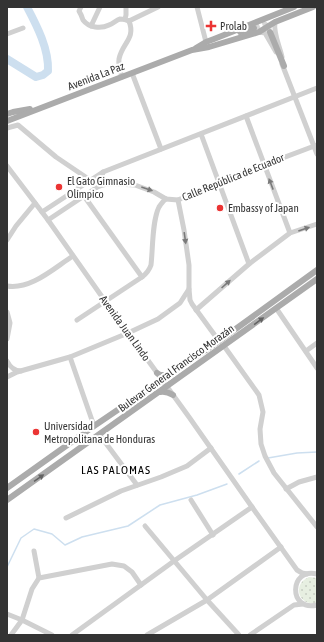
<svg xmlns="http://www.w3.org/2000/svg" width="324" height="642" viewBox="0 0 324 642" font-family="'Asap Condensed',sans-serif">
  <defs>
    <pattern id="park-dots" width="8" height="8" patternUnits="userSpaceOnUse"><rect width="8" height="8" fill="#e7efe1"/><path d="M2 2h.1M6 6h.1" fill="none" stroke="#c7cdc2" stroke-width="1.8" stroke-linecap="round"/></pattern>
  </defs>
  <rect width="100%" height="100%" fill="#fff"/>
  <path fill="url(#park-dots)" d="M309,577L317,578V602L316,603C298,606 292,584 309,577Z"/>
  <g fill="none" stroke-linecap="round" stroke-linejoin="round">
    <g stroke="#cddfef" stroke-width="1.5">
      <polyline points="268,458 297,453 317,452"/>
      <polyline points="239,474 259,461"/>
      <polyline points="7,567 21,538 34,529 52,534 65,545 82,537 128,526 160,505 197,495 227,484"/>
    </g>
    <path stroke="#cddfef" stroke-width="8" d="M7,59L36,77L43,75L48,71C49,49 37,26 27,7"/>
    <polyline stroke="#d6d6d6" stroke-width="6" stroke-dasharray="6 3" stroke-linecap="butt" points="254,28 264,24 267,26 269,30"/>
    <g stroke="#d0d0d0" stroke-width="5">
      <path d="M81,7L79,11C81,14 82,17 83,20C89,28 101,29 109,25C113,24 116,20 120,19C123,19 127,20 129,21"/>
      <polyline points="197,7 206,42"/>
      <polyline points="125,19 126,15 126,7"/>
      <polyline points="129,21 158,7"/>
      <path d="M275,22C273,33 280,47 282,57"/>
      <polyline points="91,26 100,7"/>
      <polyline points="259,32 265,33 276,52"/>
      <polyline points="7,34 23,28"/>
      <polyline points="282,64 317,154"/>
      <polyline points="132,73 161,149"/>
      <path d="M122,77C120,71 118,65 119,59C122,43 136,39 129,21"/>
      <polyline points="246,116 290,233"/>
      <polyline points="7,128 18,125 56,157 90,180"/>
      <polyline points="201,134 249,264"/>
      <polyline points="7,166 48,220 105,301 189,417 252,507 297,570 302,573 307,574"/>
      <polyline points="99,186 103,172"/>
      <polyline points="84,196 142,277"/>
      <polyline points="42,212 103,172 317,88"/>
      <polyline points="48,220 99,186 107,184 117,184 135,185 154,192 166,199 178,200 219,182 317,145"/>
      <polyline points="7,240 16,226 35,203"/>
      <path d="M7,286C31,290 54,268 73,256"/>
      <polyline points="189,289 190,300 192,304 219,341"/>
      <polyline points="276,308 317,368"/>
      <polyline points="196,310 249,264 290,233 317,224"/>
      <polyline points="7,312 10,323 7,339"/>
      <path d="M77,320L142,277C146,274 149,271 151,265C153,248 152,221 159,207C161,204 163,201 166,199"/>
      <polyline points="224,346 259,395 263,412 260,429 261,444 265,456 274,473 317,527"/>
      <polyline points="306,351 317,343"/>
      <polyline points="70,357 94,426"/>
      <path d="M7,361C10,367 14,371 21,371"/>
      <polyline points="7,377 17,372 70,357 128,333 158,319 180,303 189,289 189,265 184,230 178,200"/>
      <polyline points="99,434 137,485"/>
      <polyline points="286,489 299,482 317,477"/>
      <polyline points="191,500 213,535"/>
      <polyline points="66,518 121,491 161,477 187,466 211,448"/>
      <polyline points="145,526 207,600 239,635"/>
      <polyline points="34,551 39,578"/>
      <path d="M317,574C289,567 288,612 317,605"/>
      <polyline points="7,614 22,620 52,635"/>
      <polyline points="11,635 22,620 32,589 39,578 112,564 124,566 132,572 141,585"/>
      <polyline points="72,635 174,561 252,507"/>
      <polyline points="147,635 207,600 281,547"/>
      <polyline points="250,635 294,605 303,604"/>
    </g>
    <g stroke="#ababab" stroke-width="6">
      <polyline points="240,32 254,28"/>
      <polyline points="270,32 284,66"/>
      <polyline points="196,48 206,42 214,39 294,7"/>
      <polyline points="7,114 13,112 30,109"/>
      <polyline points="7,121 192,50 209,47 259,32 275,22 313,7"/>
      <polyline points="157,373 160,375 168,375"/>
      <path d="M160,392C165,391 168,392 173,395"/>
      <polyline points="7,488 94,426 219,341 317,270"/>
      <polyline points="7,500 317,279"/>
    </g>
  </g>
  <defs><path id="oneway-solid" d="M-6-.8H1V-3.2L6.5 0L1 3.2V.8H-6Z"/></defs>
  <g fill="#7a7a7a">
    <use href="#oneway-solid" transform="translate(271 184) rotate(-111)"/>
    <use href="#oneway-solid" transform="translate(147 189) rotate(19)"/>
    <use href="#oneway-solid" transform="translate(304 229) rotate(-19)"/>
    <use href="#oneway-solid" transform="translate(185 238) rotate(82)"/>
    <use href="#oneway-solid" transform="translate(226 284) rotate(-42)"/>
  </g>
  <g fill="#636363">
    <use href="#oneway-solid" transform="translate(259 321) rotate(-36)"/>
    <use href="#oneway-solid" transform="translate(39 478) rotate(-35)"/>
  </g>
  <g fill="#eb3433" stroke="#fff" stroke-width="1.5">
    <path d="M209 20h4v4h4v4h-4v4h-4v-4h-4v-4h4z"/>
    <circle cx="59" cy="187" r="4"/>
    <circle cx="220" cy="208" r="4"/>
    <circle cx="36" cy="432" r="4"/>
  </g>
  <g text-anchor="middle" stroke-width="4" stroke-linejoin="round" paint-order="stroke">
    <g font-size="11" fill="#333" stroke="#fff" text-anchor="start">
      <text x="220" y="30">Prolab</text>
      <text x="67" y="185">El Gato Gimnasio<tspan x="67" dy="13">Olímpico</tspan></text>
      <text x="228" y="212">Embassy of Japan</text>
      <text x="44" y="430">Universidad<tspan x="44" dy="13">Metropolitana de Honduras</tspan></text>
    </g>
    <g font-size="11" fill="#333" stroke="#fff">
      <text transform="translate(96 76) rotate(-21)" y="4">Avenida La Paz</text>
      <text transform="translate(233 177) rotate(-22)" y="4">Calle República de Ecuador</text>
      <text transform="translate(125 328) rotate(54)" y="4">Avenida Juan Lindo</text>
      <text transform="translate(176 368) rotate(-36)" y="4">Bulevar General Francisco Morazán</text>
    </g>
    <g font-size="12" letter-spacing="1" fill="#000" stroke="#fff">
      <text x="116" y="474">LAS PALOMAS</text>
    </g>
  </g>
  <rect width="324" height="642" fill="none" stroke="#333333" stroke-width="16"/>
</svg>
